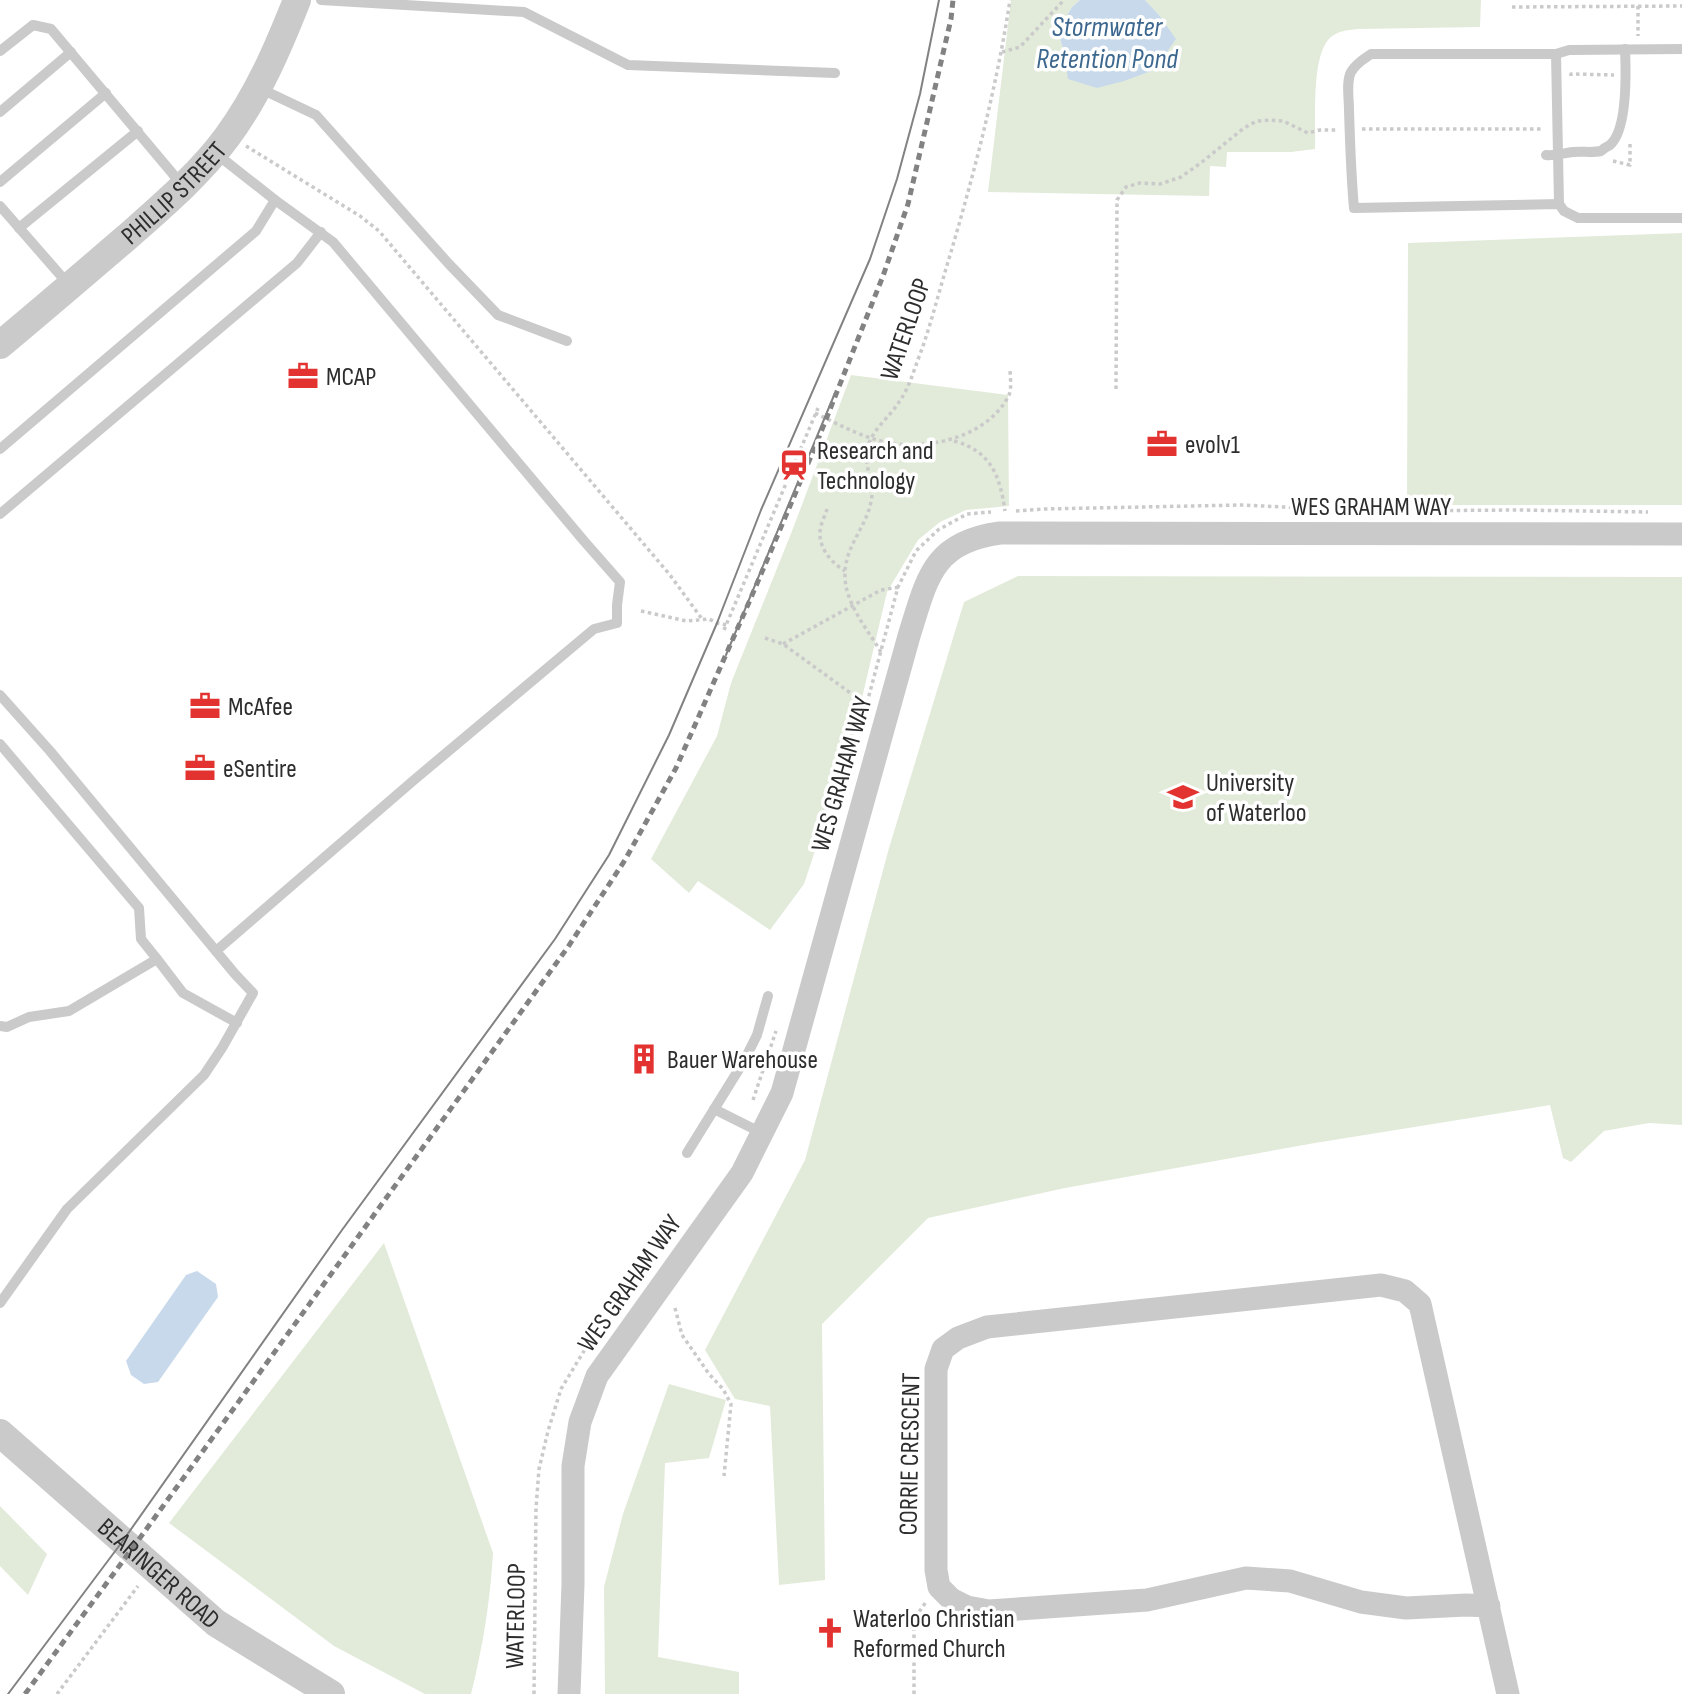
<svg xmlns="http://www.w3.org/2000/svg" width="1682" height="1694" viewBox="0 0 1682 1694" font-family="'Sofia Sans Condensed',sans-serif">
  <rect width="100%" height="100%" fill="#fff"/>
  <g fill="#e2ebda">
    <path d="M1011,0H1080L1072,7L1058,30L1064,53L1175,39L1159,15L1145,0H1481L1480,27L1358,29C1348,30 1335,31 1328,40C1311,61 1316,122 1315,149L1291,152H1227L1226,167L1210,166L1209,196L988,192Z"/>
    <polygon points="1682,233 1682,505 1407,505 1408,243"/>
    <polygon points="851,375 1008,395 1009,506 966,510 940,522 918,540 887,592 853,736 804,884 770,930 698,881 689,893 651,859 717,736 731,683 792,531"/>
    <polygon points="1018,576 1682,577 1682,1125 1649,1123 1604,1131 1571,1162 1563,1158 1550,1105 1315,1143 1065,1188 928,1218 822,1324 825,1580 779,1585 770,1406 735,1399 705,1350 805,1160 889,848 964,602"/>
    <path d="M384,1243L493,1553C490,1602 483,1646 471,1694H425L334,1646L169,1523Z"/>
    <polygon points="669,1384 726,1400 709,1458 665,1463 658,1657 739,1672 739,1694 605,1694 604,1587 623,1514"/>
    <polygon points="0,1506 47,1554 28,1595 0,1566"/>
  </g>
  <g fill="#c7d9eb">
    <polygon points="1080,0 1145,0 1159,15 1176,39 1154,70 1124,81 1097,88 1068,79 1064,53 1058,30 1072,7"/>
    <polygon points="197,1271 216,1284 218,1297 158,1382 144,1384 131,1375 126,1361 186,1275"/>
  </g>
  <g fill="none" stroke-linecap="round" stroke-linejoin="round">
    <g stroke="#cacaca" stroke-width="3.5" stroke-dasharray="3.5 3.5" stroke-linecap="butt">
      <polyline points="1638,6 1638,36"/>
      <polyline points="1512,7 1682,6"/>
      <polyline points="1002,52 1020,47 1063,1"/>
      <polyline points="1571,76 1571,74 1614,75"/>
      <polyline points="1362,129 1544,129"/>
      <polyline points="246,146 360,216 379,231 670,575 702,619"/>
      <polyline points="1613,161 1630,165 1630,141"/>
      <polyline points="1116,389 1117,200 1126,187 1140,183 1160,184 1181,177 1202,162 1244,128 1257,121 1270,120 1283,121 1308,133 1320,130 1337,130"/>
      <path d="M815,413C840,425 863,438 890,443C931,450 989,436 1009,395C1012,388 1010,376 1010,368"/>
      <path d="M954,441C991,451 1000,476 1005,511"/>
      <path d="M827,509C825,516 820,525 820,532C819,549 832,563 845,571"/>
      <polyline points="1016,511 1044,509 1241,505 1371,511 1520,510 1648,512"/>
      <polyline points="641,611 687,621 709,619 717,623 727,625"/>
      <polyline points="724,630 818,408"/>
      <polyline points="765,638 783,644 867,705"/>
      <polyline points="783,644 881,590 900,587"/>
      <path d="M881,652C866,627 843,601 845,571C847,544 866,527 871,502C875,485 864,467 867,450C871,430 889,418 899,402C910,387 915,366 922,349C933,317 941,284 951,252C975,170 997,85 1010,0"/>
      <polyline points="867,703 898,587 916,551 938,530 967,514 991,512"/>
      <polyline points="753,1100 776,1031"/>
      <polyline points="675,1308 682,1335 709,1374 723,1389 731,1404 724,1476"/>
      <polyline points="57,1694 138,1586"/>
      <polyline points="534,1694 536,1508 539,1469 548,1431 561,1389 587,1346 636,1283"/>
      <polyline points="914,1694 914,1619 926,1602"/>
    </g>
    <g stroke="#cacaca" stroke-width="10">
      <polyline points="321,0 524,12 628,65 835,73"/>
      <path d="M1682,49L1569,50L1556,54H1371C1364,59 1356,63 1351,72C1346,82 1349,98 1349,110C1350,143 1351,175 1354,208L1559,204L1564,211L1578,218H1682"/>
      <polyline points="0,51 33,25 51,29 183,186"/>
      <polyline points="1556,54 1559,204"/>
      <polyline points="259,88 316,115 448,263 498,315 567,341"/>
      <polyline points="0,112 71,52"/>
      <polyline points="214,152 275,200 333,242 584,541 620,582 617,605 617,623 594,629 414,780 216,951"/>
      <path d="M1546,155C1556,156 1564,153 1573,152C1582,151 1592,153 1601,151C1602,150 1608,146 1610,145C1628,129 1626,72 1625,49"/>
      <polyline points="0,182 106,93"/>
      <polyline points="0,206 69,285"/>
      <polyline points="19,228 138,131"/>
      <polyline points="0,449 256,231 275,200"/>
      <polyline points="0,514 297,263 321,232"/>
      <polyline points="0,695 50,751 235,974 253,993 222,1048 204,1075 67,1209 0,1303"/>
      <polyline points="0,744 139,908 141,939 157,959 69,1011 29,1017 7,1027 0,1026"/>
      <polyline points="157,959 183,993 237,1023"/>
      <polyline points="714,1109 762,1133"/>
      <polyline points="687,1153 744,1061 757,1035 768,996"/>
    </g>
    <g stroke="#cacaca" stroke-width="23">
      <polyline points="1489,1606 1466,1605 1406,1608 1361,1602 1290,1581 1246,1578 1147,1600 989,1611 967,1607 951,1599 939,1587 936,1570 936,1369 943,1349 958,1338 987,1327 1381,1285 1405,1291 1420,1304 1508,1694"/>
      <path d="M569,1694L573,1584V1466L580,1422L597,1376L742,1173L782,1093L909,636C927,579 932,542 1000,533L1682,534"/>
    </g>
    <g stroke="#cacaca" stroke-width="28">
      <path id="s1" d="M0,345C42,310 84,274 126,238C161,207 199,175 227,137C258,95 278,48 297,0"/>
      <path id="s2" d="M0,1433L216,1623L331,1694"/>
    </g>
    <g stroke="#828282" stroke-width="2">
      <polyline points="726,655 835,393"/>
      <polyline points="8,1694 122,1542 342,1230 555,939 609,855 669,735 717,623 761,510 870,259 897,179 920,94 939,0"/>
    </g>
    <polyline stroke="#828282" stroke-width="5" stroke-dasharray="7 5" stroke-linecap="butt" points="25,1694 145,1531 568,947 625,860 676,768 750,600 815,447 883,276 908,204 951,19 953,0"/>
  </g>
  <defs>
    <g id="office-bare" transform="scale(2.415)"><path d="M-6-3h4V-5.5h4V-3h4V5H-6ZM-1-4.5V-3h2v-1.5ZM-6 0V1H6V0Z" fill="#e33330" stroke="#fff" stroke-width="2.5" paint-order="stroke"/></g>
    <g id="station-bare" transform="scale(2.415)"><path d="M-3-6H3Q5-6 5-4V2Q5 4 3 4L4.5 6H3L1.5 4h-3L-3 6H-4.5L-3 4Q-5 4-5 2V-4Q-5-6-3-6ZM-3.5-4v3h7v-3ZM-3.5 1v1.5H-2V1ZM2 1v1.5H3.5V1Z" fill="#e33330" stroke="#fff" stroke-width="2.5" paint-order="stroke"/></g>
    <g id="university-bare" transform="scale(2.415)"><path d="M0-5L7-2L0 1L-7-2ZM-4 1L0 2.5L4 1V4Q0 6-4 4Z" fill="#e33330" stroke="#fff" stroke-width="2.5" paint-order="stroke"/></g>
    <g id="building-bare" transform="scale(2.415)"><path d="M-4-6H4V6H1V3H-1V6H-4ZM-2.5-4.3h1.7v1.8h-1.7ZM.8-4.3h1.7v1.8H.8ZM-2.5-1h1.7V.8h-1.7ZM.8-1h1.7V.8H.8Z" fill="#e33330" stroke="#fff" stroke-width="2.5" paint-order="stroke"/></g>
    <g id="church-bare" transform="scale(2.415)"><path d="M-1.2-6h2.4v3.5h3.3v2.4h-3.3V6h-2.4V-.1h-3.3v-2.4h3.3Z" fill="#e33330" stroke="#fff" stroke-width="2.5" paint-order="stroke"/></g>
  </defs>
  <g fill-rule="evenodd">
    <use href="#office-bare" x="303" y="376"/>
    <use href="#office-bare" x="1162" y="444"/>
    <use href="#station-bare" x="794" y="465"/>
    <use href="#office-bare" x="205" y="706"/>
    <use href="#office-bare" x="200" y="768"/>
    <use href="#university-bare" x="1183" y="797"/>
    <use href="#building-bare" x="644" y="1059"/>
    <use href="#church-bare" x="830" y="1633"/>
  </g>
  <g text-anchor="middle" stroke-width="7" stroke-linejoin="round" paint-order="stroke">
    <g font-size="26" fill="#2d2d2d" stroke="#fff">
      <text dy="9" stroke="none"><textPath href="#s1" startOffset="231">PHILLIP STREET</textPath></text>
      <text transform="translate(905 329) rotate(-71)" y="9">WATERLOOP</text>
      <text x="1371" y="515">WES GRAHAM WAY</text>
      <text transform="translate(841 774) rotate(-74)" y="9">WES GRAHAM WAY</text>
      <text transform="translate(629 1283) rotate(-55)" y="9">WES GRAHAM WAY</text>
      <text transform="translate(909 1454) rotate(-89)" y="9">CORRIE CRESCENT</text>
      <text dy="9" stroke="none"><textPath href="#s2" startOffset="212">BEARINGER ROAD</textPath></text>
      <text transform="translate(515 1616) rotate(-89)" y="9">WATERLOOP</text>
    </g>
    <g font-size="26" fill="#2d2d2d" stroke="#fff" text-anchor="start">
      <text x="326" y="385">MCAP</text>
      <text x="1185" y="453">evolv1</text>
      <text x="817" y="459">Research and<tspan x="817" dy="30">Technology</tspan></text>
      <text x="228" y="715">McAfee</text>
      <text x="223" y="777">eSentire</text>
      <text x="1206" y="791">University<tspan x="1206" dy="30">of Waterloo</tspan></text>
      <text x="667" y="1068">Bauer Warehouse</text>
      <text x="853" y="1627">Waterloo Christian<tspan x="853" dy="30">Reformed Church</tspan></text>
    </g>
    <g font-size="28" font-style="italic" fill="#3c678e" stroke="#fff">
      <text x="1107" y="36">Stormwater<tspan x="1107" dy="32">Retention Pond</tspan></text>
    </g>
  </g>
</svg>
